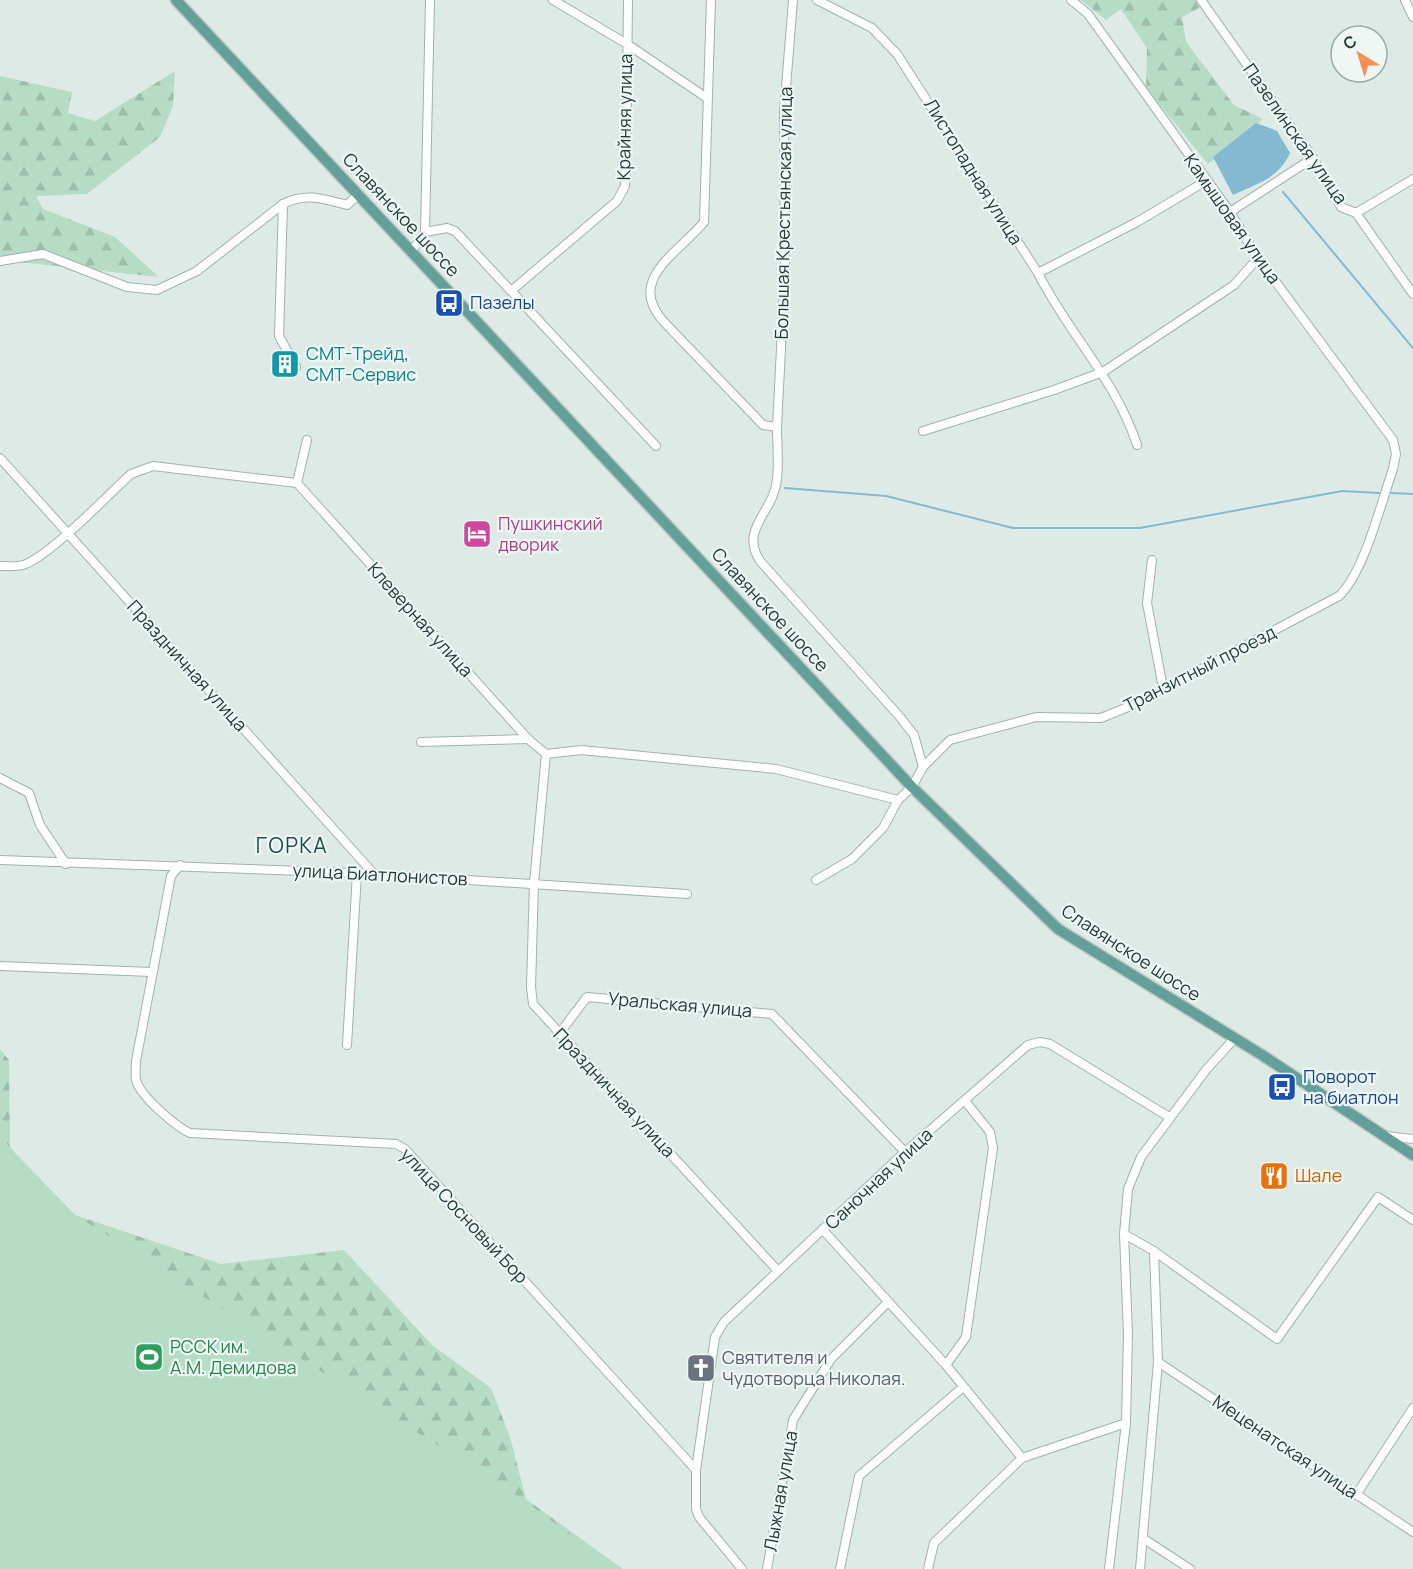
<svg xmlns="http://www.w3.org/2000/svg" width="1413" height="1569" viewBox="0 0 1413 1569" font-family="Manrope,sans-serif">
  <defs>
    <pattern id="forest-firs" width="22" height="20" patternUnits="userSpaceOnUse" patternTransform="scale(1.5)"><rect width="22" height="20" fill="#b6dcc6"/><path d="M5 1l3.5 6h-7zM16 11l3.5 6h-7z" fill="#9cbeab"/></pattern>
  </defs>
  <rect width="100%" height="100%" fill="#deeae6"/>
  <g fill="url(#forest-firs)">
    <polygon points="1081,0 1196,0 1201,7 1182,17 1186,42 1234,105 1263,119 1208,164 1146,88 1147,48 1121,9 1106,20"/>
    <polygon points="175,71 173,106 160,137 87,194 36,196 43,209 115,237 159,277 0,260 0,76 72,92 68,113 95,121"/>
    <polygon points="0,1049 9,1060 10,1150 75,1215 221,1264 344,1250 432,1345 491,1388 510,1437 526,1499 623,1569 0,1569"/>
  </g>
  <polygon fill="#b6dcc6" points="0,1137 75,1215 522,1499 616,1569 0,1569"/>
  <path fill="#84bad1" d="M1256,123L1277,131L1290,153C1279,178 1257,184 1233,195L1213,157Z"/>
  <g fill="none" stroke-linecap="round" stroke-linejoin="round">
    <g stroke="#84bad1" stroke-width="2">
      <polyline points="1283,192 1413,348"/>
      <polyline points="785,488 886,496 1013,528 1140,528 1342,491 1379,493"/>
      <polyline points="1391,493 1413,494"/>
    </g>
    <g stroke="#a1b2ae" stroke-width="10">
      <g id="minor">
        <polyline points="553,0 627,44 707,98"/>
        <path d="M711,0L704,222C679,253 624,280 665,323L763,425L777,427C777,444 779,462 777,479C774,513 739,528 760,561L900,717L914,735L923,767"/>
        <path d="M817,0L872,28L897,54L1038,273C1068,333 1116,380 1137,445"/>
        <polyline points="1201,0 1313,158 1341,207 1356,213 1413,294"/>
        <polyline points="1405,0 1413,17"/>
        <polyline points="283,204 279,336 296,367"/>
        <polyline points="1230,212 1313,158"/>
        <polyline points="1356,213 1413,179"/>
        <polyline points="425,232 447,228 455,231 656,446"/>
        <polyline points="412,251 425,232 430,0"/>
        <path d="M0,261L43,254L127,287L157,290L197,271L283,204C306,192 324,199 347,205L359,194"/>
        <polyline points="1038,273 1137,222 1206,181"/>
        <polyline points="511,291 617,201 625,186 626,173 628,0"/>
        <polyline points="777,427 785,270 784,112 793,0"/>
        <polyline points="923,431 1054,390 1103,372 1234,285 1258,258"/>
        <polyline points="0,458 374,874"/>
        <polyline points="297,483 307,440"/>
        <polyline points="1152,560 1147,603 1163,688"/>
        <path d="M0,566C7,566 16,567 23,565C49,557 109,494 131,474L153,466L297,483L528,739L546,754"/>
        <polyline points="421,742 528,739"/>
        <polyline points="546,754 534,883 531,987 533,1004 778,1271"/>
        <polyline points="546,754 581,750 776,769 898,800"/>
        <polyline points="0,778 29,793 40,825 66,864"/>
        <polyline points="0,860 357,873 687,894"/>
        <path d="M180,865L171,876L136,1061C136,1067 135,1074 136,1080C140,1096 175,1126 190,1133L396,1144L405,1149L696,1470V1509L699,1517L742,1569"/>
        <path d="M816,880L852,859L883,828L898,800L912,787L923,767L950,740L1036,717L1101,718L1133,705L1339,596C1364,573 1381,503 1393,469L1396,454L1393,440L1258,258L1230,212L1088,14L1071,0"/>
        <polyline points="0,966 152,972"/>
        <polyline points="559,1034 587,997 772,1014 905,1152"/>
        <polyline points="347,1045 357,873"/>
        <polyline points="1387,1136 1413,1139"/>
        <polyline points="823,1230 946,1365 1022,1458 1126,1423"/>
        <polyline points="1124,1234 1154,1251 1277,1339 1378,1197 1413,1220"/>
        <polyline points="1158,1362 1413,1532"/>
        <polyline points="946,1365 966,1337 993,1148 990,1132 965,1101"/>
        <polyline points="696,1470 715,1337 724,1322 905,1152 1028,1045 1040,1042 1050,1044 1169,1117"/>
        <polyline points="1356,1495 1413,1408"/>
        <polyline points="1144,1539 1190,1569"/>
        <polyline points="767,1569 793,1420 831,1359 887,1303"/>
        <polyline points="840,1569 859,1476 962,1388"/>
        <polyline points="928,1569 934,1543 1022,1458"/>
        <polyline points="1109,1569 1126,1423 1128,1334 1124,1234 1128,1189 1141,1157 1206,1070 1234,1039"/>
        <polyline points="1140,1569 1158,1362 1154,1251"/>
      </g>
    </g>
    <g stroke="#bcc4c3" stroke-width="13">
      <polyline id="major" points="176,0 912,787 1058,929 1262,1055 1413,1155"/>
    </g>
    <use href="#minor" stroke="#fff" stroke-width="8"/>
    <use href="#major" stroke="#62a099" stroke-width="10"/>
  </g>
  <defs>
    <g id="bus-square" transform="scale(1.5)"><rect x="-9" y="-9" width="18" height="18" rx="4" fill="#1a4fb4" stroke="#eef7f4"/><path d="M-5-6H5V4H4V6H2V4H-2V6H-4V4H-5ZM-3.5-4V0h7V-4ZM-3.5 1.2v1.5H-2V1.2ZM2 1.2v1.5H3.5V1.2Z" fill="#fff"/></g>
    <g id="building-square" transform="scale(1.5)"><rect x="-9" y="-9" width="18" height="18" rx="4" fill="#0f9aa8" stroke="#eef7f4"/><path d="M-4-6H4V6H1V3H-1V6H-4ZM-2.5-4.3h1.7v1.8h-1.7ZM.8-4.3h1.7v1.8H.8ZM-2.5-1h1.7V.8h-1.7ZM.8-1h1.7V.8H.8Z" fill="#fff"/></g>
    <g id="hotel-square" transform="scale(1.5)"><rect x="-9" y="-9" width="18" height="18" rx="4" fill="#d1479c" stroke="#eef7f4"/><path d="M-6-4.5h1.5V1H6V5H4.5V3h-9V5H-6ZM-4 0a1.8 1.8 0 1 1 3.6 0ZM.5 0V-2.5h3Q6-2.5 6 0Z" fill="#fff"/></g>
    <g id="restaurant-square" transform="scale(1.5)"><rect x="-9" y="-9" width="18" height="18" rx="4" fill="#e8710a" stroke="#eef7f4"/><path d="M-5-6h1v4h1v-4h1v4h1v-4h1v5L-1.5 .5V6h-2V.5L-5-1ZM5-6V6H3V1.5H1.5Q1.5-4 5-6Z" fill="#fff"/></g>
    <g id="stadium-square" transform="scale(1.5)"><rect x="-9" y="-9" width="18" height="18" rx="4" fill="#2e9e5b" stroke="#eef7f4"/><path d="M0-5a6.5 5 0 1 0 0 10a6.5 5 0 1 0 0-10ZM-3.5-1.8h7v3.6h-7Z" fill="#fff"/></g>
    <g id="church-square" transform="scale(1.5)"><rect x="-9" y="-9" width="18" height="18" rx="4" fill="#6b7280" stroke="#eef7f4"/><path d="M-1.2-6h2.4v3.5h3.3v2.4h-3.3V6h-2.4V-.1h-3.3v-2.4h3.3Z" fill="#fff"/></g>
  </defs>
  <g fill-rule="evenodd">
    <use href="#bus-square" x="449" y="303"/>
    <use href="#building-square" x="285" y="364"/>
    <use href="#hotel-square" x="477" y="534"/>
    <use href="#bus-square" x="1282" y="1087"/>
    <use href="#restaurant-square" x="1274" y="1176"/>
    <use href="#stadium-square" x="149" y="1357"/>
    <use href="#church-square" x="701" y="1368"/>
  </g>
  <g text-anchor="middle" stroke-width="4.5" stroke-linejoin="round" paint-order="stroke">
    <g font-size="18" fill="#1f3a36" stroke="#eef7f4">
      <text transform="translate(625 117) rotate(-89)" y="6">Крайняя улица</text>
      <text transform="translate(1295 134) rotate(55)" y="6">Пазелинская улица</text>
      <text transform="translate(973 172) rotate(58)" y="6">Листопадная улица</text>
      <text transform="translate(784 213) rotate(-89)" y="6">Большая Крестьянская улица</text>
      <text transform="translate(401 215) rotate(47)" y="6">Славянское шоссе</text>
      <text transform="translate(1232 219) rotate(55)" y="6">Камышовая улица</text>
      <text transform="translate(770 610) rotate(47)" y="6">Славянское шоссе</text>
      <text transform="translate(420 620) rotate(48)" y="6">Клеверная улица</text>
      <text transform="translate(187 666) rotate(48)" y="6">Праздничная улица</text>
      <text transform="translate(1200 669) rotate(-27)" y="6">Транзитный проезд</text>
      <text transform="translate(380 875) rotate(3)" y="6">улица Биатлонистов</text>
      <text transform="translate(1131 953) rotate(33)" y="6">Славянское шоссе</text>
      <text transform="translate(680 1005) rotate(5)" y="6">Уральская улица</text>
      <text transform="translate(614 1093) rotate(47)" y="6">Праздничная улица</text>
      <text transform="translate(879 1179) rotate(-43)" y="6">Саночная улица</text>
      <text transform="translate(464 1216) rotate(47)" y="6">улица Сосновый Бор</text>
      <text transform="translate(1285 1447) rotate(34)" y="6">Меценатская улица</text>
      <text transform="translate(781 1491) rotate(-80)" y="6">Лыжная улица</text>
    </g>
    <g font-size="18" fill="#164399" stroke="#eef7f4" text-anchor="start">
      <text x="470" y="309">Пазелы</text>
      <text x="1303" y="1083">Поворот<tspan x="1303" dy="21">на биатлон</tspan></text>
    </g>
    <g font-size="18" fill="#0d838f" stroke="#eef7f4" text-anchor="start">
      <text x="306" y="360">СМТ-Трейд,<tspan x="306" dy="21">СМТ-Сервис</tspan></text>
    </g>
    <g font-size="18" fill="#b23c85" stroke="#eef7f4" text-anchor="start">
      <text x="498" y="530">Пушкинский<tspan x="498" dy="21">дворик</tspan></text>
    </g>
    <g font-size="18" fill="#c56008" stroke="#eef7f4" text-anchor="start">
      <text x="1295" y="1182">Шале</text>
    </g>
    <g font-size="18" fill="#27864d" stroke="#eef7f4" text-anchor="start">
      <text x="170" y="1353">РССК им.<tspan x="170" dy="21">А.М. Демидова</tspan></text>
    </g>
    <g font-size="18" fill="#5b616d" stroke="#eef7f4" text-anchor="start">
      <text x="722" y="1364">Святителя и<tspan x="722" dy="21">Чудотворца Николая.</tspan></text>
    </g>
    <g font-size="21" letter-spacing="1.5" fill="#1b4c47" stroke="#eef7f4">
      <text x="292" y="853">ГОРКА</text>
    </g>
  </g>
  <g transform="translate(1359 54) rotate(322)"><circle r="28" fill="#eef7f4" stroke="#9baba8" stroke-width="1.5"/>
  <path d="M0-4.5L10 22L0 15L-10 22Z" fill="#f49052"/>
  <text y="-9" font-size="16" font-weight="bold" text-anchor="middle" fill="#1f3a36">С</text>
  </g>
</svg>
